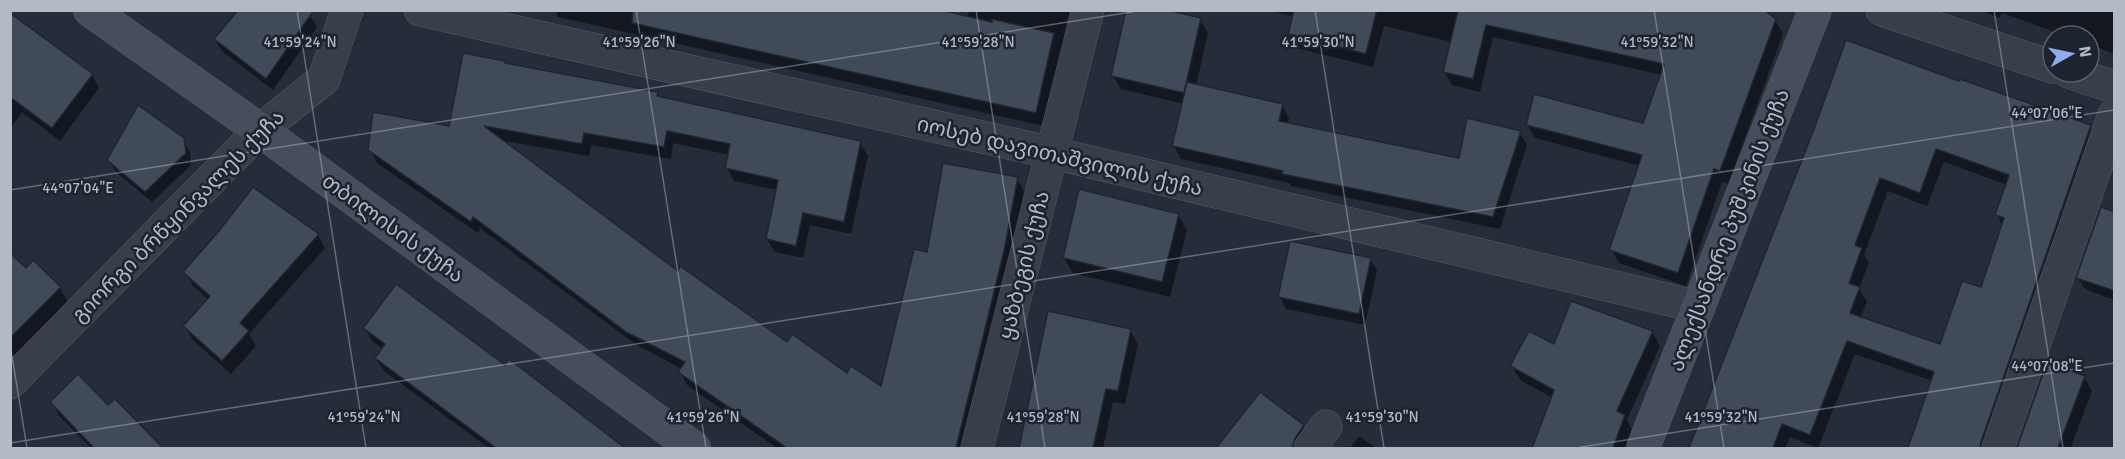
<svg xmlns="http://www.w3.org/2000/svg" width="2125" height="459" viewBox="0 0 2125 459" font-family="Signika,'Noto Sans Georgian',sans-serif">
  <rect width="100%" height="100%" fill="#252c3a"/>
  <g fill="#0007" fill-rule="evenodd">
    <polygon points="302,10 310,16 317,27 273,90 222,51 215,40"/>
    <polygon points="551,10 934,10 967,18 969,10 1070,10 1044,126 558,17 555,11"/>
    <polygon points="1268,10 1759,10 1775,20 1783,34 1728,184 1722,182 1686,286 1619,263 1611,249 1640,166 1535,138 1527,124 1644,125 1662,75 1493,37 1480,92 1452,85 1444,71 1452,42 1384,26 1373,67 1297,48 1289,34 1294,17"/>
    <polygon points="1979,10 2114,10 2114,54 2089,44 2089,36 2066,36 2002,13 2000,18"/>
    <polygon points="10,15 92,75 99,88 60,141 22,112 10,129"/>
    <polygon points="1200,20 1208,33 1196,86 1282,105 1289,118 1288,124 1460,160 1520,133 1527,145 1500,229 1291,186 1289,183 1181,159 1174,146 1184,104 1121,89 1113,76"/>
    <polygon points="506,65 657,93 660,97 860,143 868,156 851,234 810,225 803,258 775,252 767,239 778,190 734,181 727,168 730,155 673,143 671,159 591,145 589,156 500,140 678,274 787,344 847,375 882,388 928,254 1017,179 1024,191 1010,264 965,448 777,448 687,385 680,372 682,369 635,344 480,228 478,233 377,163 370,150 450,128"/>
    <path d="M1960,83L2090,126L2098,140L1991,448H1909L1933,381L1855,354L1818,448L1790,437L1785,448H1691L1816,130ZM1944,162L2007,185L1997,215L2003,226L1982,289L1941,346L1860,318L1867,302L1859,288L1869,263L1864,255L1888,191L1927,206Z"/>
    <polygon points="183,139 190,152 191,165 152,202 116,172 109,160"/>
    <polygon points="2114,214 2114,300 2085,289 2078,278"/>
    <polygon points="1178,215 1187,230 1170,297 1073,273 1064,258"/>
    <polygon points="318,235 325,248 249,334 256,346 231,374 193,340 185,327 209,300 193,286 185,272"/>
    <polygon points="10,255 26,270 60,288 68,303 10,362"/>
    <polygon points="1370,259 1377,270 1365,325 1286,309 1280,297"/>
    <polygon points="1049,313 1130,330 1138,344 1125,404 1113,402 1103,448 1020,448"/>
    <polygon points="365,328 505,367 509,361 622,448 489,448 384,371 376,359 383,349 372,341"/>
    <polygon points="1652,332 1660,346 1627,420 1632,430 1625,448 1533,448 1553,398 1520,380 1512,366 1555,346"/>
    <polygon points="2048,364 2084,377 2092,391 2071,447 2074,448 2018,448"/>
    <polygon points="1260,394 1303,426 1311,441 1307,448 1218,448"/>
    <polygon points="115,401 160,448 91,448 59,416 52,402 108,407"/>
    <polygon points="1359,436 1376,448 1350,448"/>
  </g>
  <g fill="#414a59" stroke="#1f2531" stroke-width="1.5" fill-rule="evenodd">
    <polygon points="238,10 314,10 266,79 214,39"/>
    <polygon points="633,10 941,10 992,22 992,19 1054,33 1036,113 632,23"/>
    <polygon points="1126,10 1167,10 1201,18 1184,93 1111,76"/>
    <polygon points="1294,10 1377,10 1366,54 1288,34"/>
    <polygon points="1458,10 1764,10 1776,19 1720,171 1714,169 1678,273 1609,250 1642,155 1526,125 1534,94 1643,123 1664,64 1486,25 1473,79 1443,72"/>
    <polygon points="10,13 93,74 52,128 10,97"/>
    <path d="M1846,40L1959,81L1960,79L2091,125L1981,442L1980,448H1908L1934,372L1847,341L1810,435L1782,424L1773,448H1689L1814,129ZM1936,149L2009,175L1995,215L2004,218L1981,287L1962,281L1940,344L1850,313L1860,287L1849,283L1862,248L1855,245L1880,178L1920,193Z"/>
    <polygon points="463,53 505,61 505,63 658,92 657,96 861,141 844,222 803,213 796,246 766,239 778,180 725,168 730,144 667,131 664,147 584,133 582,144 484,126 678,271 680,266 787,342 792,334 847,373 851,366 881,386 914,249 927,252 943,163 1018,177 1004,251 956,448 787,448 678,372 685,362 626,332 473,217 471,222 368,150 373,112 449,126"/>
    <polygon points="1187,82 1283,104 1279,121 1459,158 1467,118 1521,131 1493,217 1282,174 1283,171 1172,146"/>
    <polygon points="138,105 184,138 186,153 145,192 107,160"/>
    <polygon points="253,187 319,234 240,323 249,331 222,361 183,326 210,296 183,272 219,231"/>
    <polygon points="1079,189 1179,214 1162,282 1063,258"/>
    <polygon points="2101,207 2115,212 2115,291 2076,278"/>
    <polygon points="1290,241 1371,258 1359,314 1278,297"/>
    <polygon points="10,253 26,268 33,260 61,287 10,338"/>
    <polygon points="396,284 505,365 509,359 625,448 496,448 375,358 385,344 363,328"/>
    <polygon points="1571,301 1653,331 1617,411 1625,415 1613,448 1532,448 1554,390 1510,366 1529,331 1554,344"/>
    <polygon points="1048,311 1131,329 1118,391 1106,389 1093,448 1019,448"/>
    <polygon points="2047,362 2085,376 2058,448 2017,448"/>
    <polygon points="78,374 108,405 115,399 163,448 94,448 50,402"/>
    <polygon points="1260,392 1304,425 1295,438 1292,448 1216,448"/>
  </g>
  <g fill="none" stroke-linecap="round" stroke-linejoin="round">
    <g stroke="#565c68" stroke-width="33">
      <g id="street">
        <polyline points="420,10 1053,153 1699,307"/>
        <polyline points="1882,10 2053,67"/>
        <polyline points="2069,72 2114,87"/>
        <polyline points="10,383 260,130 324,79 347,10"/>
        <polyline points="977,448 1088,10"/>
        <polyline points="1310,448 1326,426"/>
        <polyline points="1998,448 2114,115"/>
      </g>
    </g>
    <g stroke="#565c68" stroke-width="34">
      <g id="secondary">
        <polyline points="90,10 260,130 694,448"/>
        <polyline points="1643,448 1815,10"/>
      </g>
    </g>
    <use href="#street" stroke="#383e4a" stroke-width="32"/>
    <use href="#secondary" stroke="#464d5d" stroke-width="33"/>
  </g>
  <path fill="none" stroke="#b4b9c6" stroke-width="1.5" stroke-opacity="0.45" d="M297,10L366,448M636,10L706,448M976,10L1045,448M1315,10L1384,448M1654,10L1724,448M1994,10L2063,448M10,190L1144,10M10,344L27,448M10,443L2114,110M1575,448L2114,363"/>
  <g text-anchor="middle" stroke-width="5" stroke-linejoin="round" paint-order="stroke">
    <g font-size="21" fill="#b4b9c6" stroke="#1d232f">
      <text transform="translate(1060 156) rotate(13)" y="7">იოსებ დავითაშვილის ქუჩა</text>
      <text transform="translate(178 216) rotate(-45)" y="7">გიორგი ბრწყინვალეს ქუჩა</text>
      <text transform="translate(393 228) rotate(36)" y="7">თბილისის ქუჩა</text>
      <text transform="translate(1729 230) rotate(-69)" y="7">ალექსანდრე პუშკინის ქუჩა</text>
      <text transform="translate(1024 265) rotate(-76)" y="7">ყაზბეგის ქუჩა</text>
    </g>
  </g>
  <g font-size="15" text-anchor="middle" fill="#b4b9c6" stroke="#1d232f" stroke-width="5" stroke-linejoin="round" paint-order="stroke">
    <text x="300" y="47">41°59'24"N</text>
    <text x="639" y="47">41°59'26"N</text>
    <text x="978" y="47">41°59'28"N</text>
    <text x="1318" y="47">41°59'30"N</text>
    <text x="1657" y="47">41°59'32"N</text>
    <text x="2047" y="118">44°07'06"E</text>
    <text x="78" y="193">44°07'04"E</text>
    <text x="2047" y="371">44°07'08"E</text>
    <text x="364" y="422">41°59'24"N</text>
    <text x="703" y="422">41°59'26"N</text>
    <text x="1043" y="422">41°59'28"N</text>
    <text x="1382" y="422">41°59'30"N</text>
    <text x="1721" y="422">41°59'32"N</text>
  </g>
  <rect width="2125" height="459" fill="none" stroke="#b4b9c6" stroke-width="24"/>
  <g transform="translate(2071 54) rotate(81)"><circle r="28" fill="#1d232f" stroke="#595f6b" stroke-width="1.5"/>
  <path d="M0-4.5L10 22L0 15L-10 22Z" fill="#8facef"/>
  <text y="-9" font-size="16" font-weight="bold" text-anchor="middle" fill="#b4b9c6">N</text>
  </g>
</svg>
